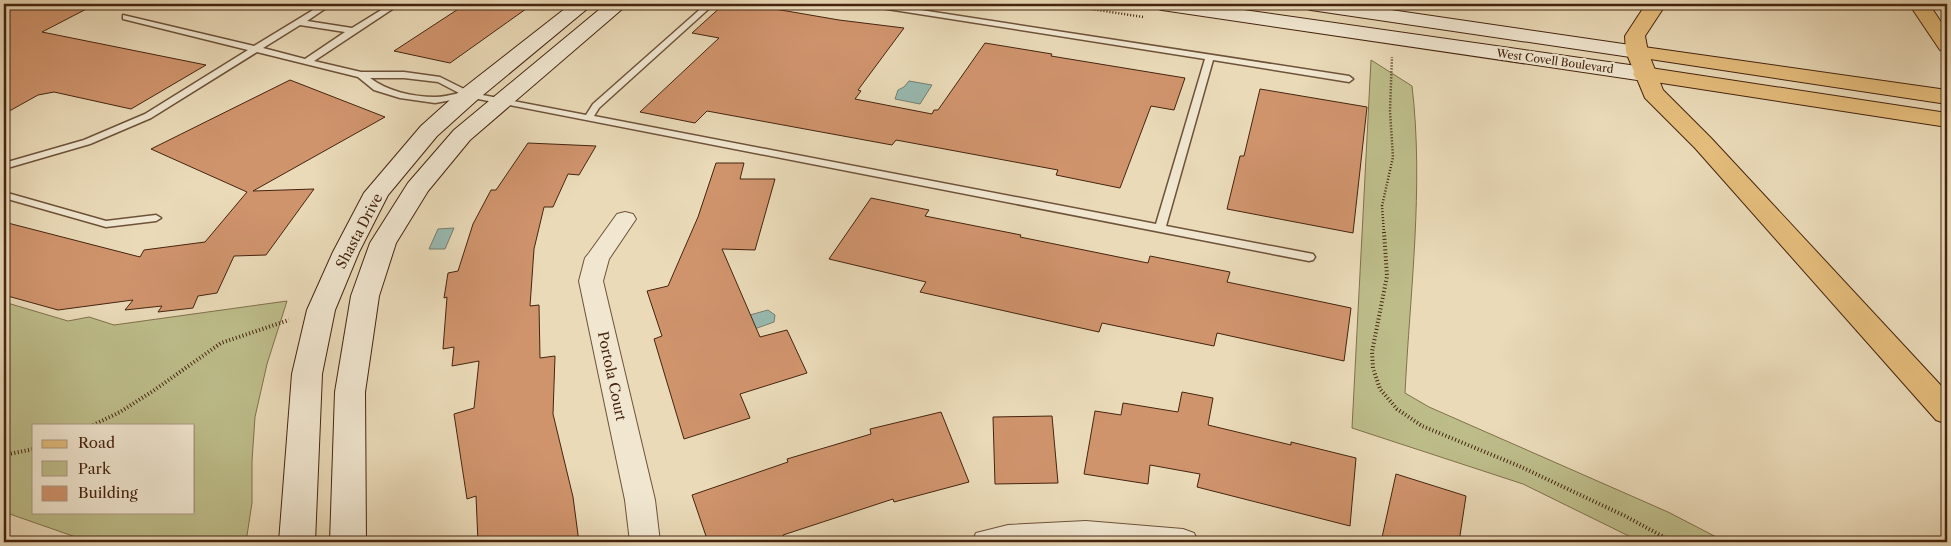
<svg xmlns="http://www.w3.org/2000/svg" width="1951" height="546" viewBox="0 0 1951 546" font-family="'Libre Caslon Text',serif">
  <rect width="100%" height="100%" fill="#eadab8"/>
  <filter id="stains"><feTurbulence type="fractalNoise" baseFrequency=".004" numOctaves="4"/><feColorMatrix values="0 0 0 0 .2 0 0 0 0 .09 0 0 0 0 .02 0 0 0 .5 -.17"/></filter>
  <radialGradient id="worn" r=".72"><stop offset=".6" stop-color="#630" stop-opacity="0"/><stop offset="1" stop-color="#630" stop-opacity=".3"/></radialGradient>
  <g fill="#bdbd8a" stroke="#81704c" fill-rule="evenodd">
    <path d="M1371,60L1412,86C1424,186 1410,292 1405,393L1429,407L1668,512L1726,542H1641L1523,484L1352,428Z"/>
    <path d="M287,301L267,364L255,417L252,461V503L246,542H90L4,512V302L68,321L89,317L114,325ZM34,425H194V512H34Z"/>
  </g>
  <g fill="#98bab1" stroke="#777e70">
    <polygon points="909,81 932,85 920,104 895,99 898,90 904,87"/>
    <polygon points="454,228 445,249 429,249 438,229"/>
    <polygon points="768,310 775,315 774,322 749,331 739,318"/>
  </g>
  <g fill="#d0946d" stroke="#45240f">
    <polygon points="4,4 96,4 42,32 206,65 131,109 54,92 38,95 4,114"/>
    <polygon points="466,4 533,4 450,63 394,51"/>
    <polygon points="724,4 746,4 839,20 904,28 858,90 861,91 855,99 932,114 934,110 938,110 985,43 1052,54 1051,56 1185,78 1174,110 1151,106 1120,188 1056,175 1058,170 896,140 892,145 707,111 695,123 640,112 719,38 692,33"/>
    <polygon points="290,80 385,117 253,191 314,189 266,255 234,256 217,293 198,296 193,308 158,312 162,306 125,310 133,300 58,310 4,295 4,222 140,257 144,250 205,242 247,192 151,149"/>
    <polygon points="1260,89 1367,107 1353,233 1227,209 1240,156 1244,156"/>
    <polygon points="528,143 596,146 579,175 568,174 553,207 544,207 534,249 530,306 539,305 540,358 555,356 553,414 573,497 579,542 478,542 476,496 467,499 454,414 474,408 479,361 452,366 454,347 443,349 447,297 444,298 448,273 458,271 473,224 491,190 496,190"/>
    <polygon points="716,163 744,163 740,179 775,179 755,250 722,249 760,337 787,330 807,373 740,394 750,418 684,439 654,339 662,336 647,291 668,286 698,217"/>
    <polygon points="871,198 929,210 925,216 1021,235 1020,237 1148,263 1150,256 1230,272 1227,282 1351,308 1344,361 1217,333 1214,346 1102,323 1099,332 920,292 926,282 829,259"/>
    <polygon points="1182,392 1213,398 1208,425 1291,445 1291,442 1356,458 1350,526 1197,487 1200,474 1150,465 1148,484 1084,474 1095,411 1121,415 1123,403 1178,412"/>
    <polygon points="941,412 969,482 894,502 893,499 783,535 784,538 771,542 708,542 692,495 788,462 787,459 871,434 870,429"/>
    <polygon points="1052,416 1058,483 995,484 993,417"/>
    <polygon points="1396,474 1466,496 1459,542 1381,542"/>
  </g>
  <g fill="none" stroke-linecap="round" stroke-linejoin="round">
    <g stroke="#6e5239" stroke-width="3">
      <g id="lane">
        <path d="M323,4H332L307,21L352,28L391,4H400L314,61L361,72H404L440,77L472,93L586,115L593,104L706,4H714L599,108L594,116L1156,224L1205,59L868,6L864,4H882L1349,76L1353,79L1349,82L1213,60L1166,226L1313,254L1315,257L1313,260L1309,261L468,97L435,103L400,98L374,90L358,77L257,52L151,118L90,144L4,169V163L84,140L145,114L248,50L123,19V15L254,46ZM300,25L345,32L305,59L263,48ZM370,78H404L438,82L459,93C451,95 443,97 435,97C413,97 387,91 370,78Z"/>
        <polygon points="4,192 106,221 156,215 161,218 156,221 106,227 4,198"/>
      </g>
    </g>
    <g stroke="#6e5239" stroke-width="2">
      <g id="street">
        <polygon points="625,212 633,214 636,219 609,259 603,281 655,500 660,542 630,542 625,500 579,281 585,258 589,253 617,214"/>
        <polygon points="1086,521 1183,529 1194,533 1198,542 972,542 976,533 1008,525"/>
      </g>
    </g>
    <g stroke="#45240f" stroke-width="2">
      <g id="secondary">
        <polygon points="571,4 593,4 477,100 437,136 388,195 359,252 335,310 322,374 315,542 279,542 292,374 307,310 333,252 364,193 421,126 461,90"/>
        <polygon points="606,4 628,4 470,140 428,191 396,243 379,296 365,392 366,542 330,542 335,392 351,296 370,243 408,183 454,130"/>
        <polygon points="1152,4 1201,4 1644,67 1652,69 1655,74 1652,79 1644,81 1162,10 1155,8"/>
        <polygon points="1301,4 1350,4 1637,46 1644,48 1648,52 1644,56 1637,58 1311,10 1304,8"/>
      </g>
    </g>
    <g stroke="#45240f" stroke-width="2">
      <g id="primary">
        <polygon points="1637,46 1947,90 1947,104 1630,56 1626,52 1630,48"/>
        <polygon points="1644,67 1947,113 1947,127 1636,79 1633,74 1636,69"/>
      </g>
    </g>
    <g stroke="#45240f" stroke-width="2">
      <g id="highway">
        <polygon points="1646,4 1666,4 1645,36 1648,52 1663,90 1711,138 1947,392 1947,424 1936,420 1695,148 1645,98 1626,52 1625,36"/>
        <polygon points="1909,4 1929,4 1947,31 1947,52 1940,50"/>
      </g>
    </g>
    <g stroke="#45240f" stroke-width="2.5" stroke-dasharray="1 2" stroke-linecap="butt">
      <polyline points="1059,4 1143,17"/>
      <polyline points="1384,233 1382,206 1393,157 1390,111 1392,57"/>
    </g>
    <g stroke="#45240f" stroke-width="4" stroke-dasharray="1 2.5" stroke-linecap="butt">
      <polyline points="1384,232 1387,276 1372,352 1373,368 1380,389 1397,409 1422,426 1519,466 1625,516 1673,542"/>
      <polyline points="93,425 120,412 153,391 221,343 289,320"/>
      <polyline points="4,455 34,449"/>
    </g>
    <use href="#lane" fill="#f1e7d1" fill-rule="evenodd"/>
    <use href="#street" fill="#f1e7d1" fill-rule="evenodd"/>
    <use href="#secondary" fill="#f1e7d1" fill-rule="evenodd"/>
    <use href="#primary" fill="#e5bd7c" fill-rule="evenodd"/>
    <use href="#highway" fill="#e5bd7c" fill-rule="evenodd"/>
  </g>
  <g text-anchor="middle" stroke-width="4.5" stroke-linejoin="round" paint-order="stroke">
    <g font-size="11" fill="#45240f" stroke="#f1e7d1">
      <text transform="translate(1555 61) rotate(8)" y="4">West Covell Boulevard</text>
    </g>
    <g font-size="14" fill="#45240f" stroke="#f1e7d1">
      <text transform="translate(359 231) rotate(-62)" y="5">Shasta Drive</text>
      <text transform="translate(612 376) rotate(78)" y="5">Portola Court</text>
    </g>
  </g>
  <rect width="1951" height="546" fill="none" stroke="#eadab8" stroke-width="20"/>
  <rect x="5" y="5" width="1941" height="536" fill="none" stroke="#45240f" stroke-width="2.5"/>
  <rect x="10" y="10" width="1931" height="526" fill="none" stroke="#45240f"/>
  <rect x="32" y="424" width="162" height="90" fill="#f1e7d1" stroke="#ac9983"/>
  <rect x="42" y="440" width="25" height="8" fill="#e5bd7c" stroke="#ac9983"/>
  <text x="78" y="448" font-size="15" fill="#45240f">Road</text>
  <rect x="42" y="461" width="25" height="15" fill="#bdbd8a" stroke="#ac9983"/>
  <text x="78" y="474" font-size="15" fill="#45240f">Park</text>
  <rect x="42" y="486" width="25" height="15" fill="#d0946d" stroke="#ac9983"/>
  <text x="78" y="498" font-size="15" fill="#45240f">Building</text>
  <rect width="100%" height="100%" filter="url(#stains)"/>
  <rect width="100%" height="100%" fill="url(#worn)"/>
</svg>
